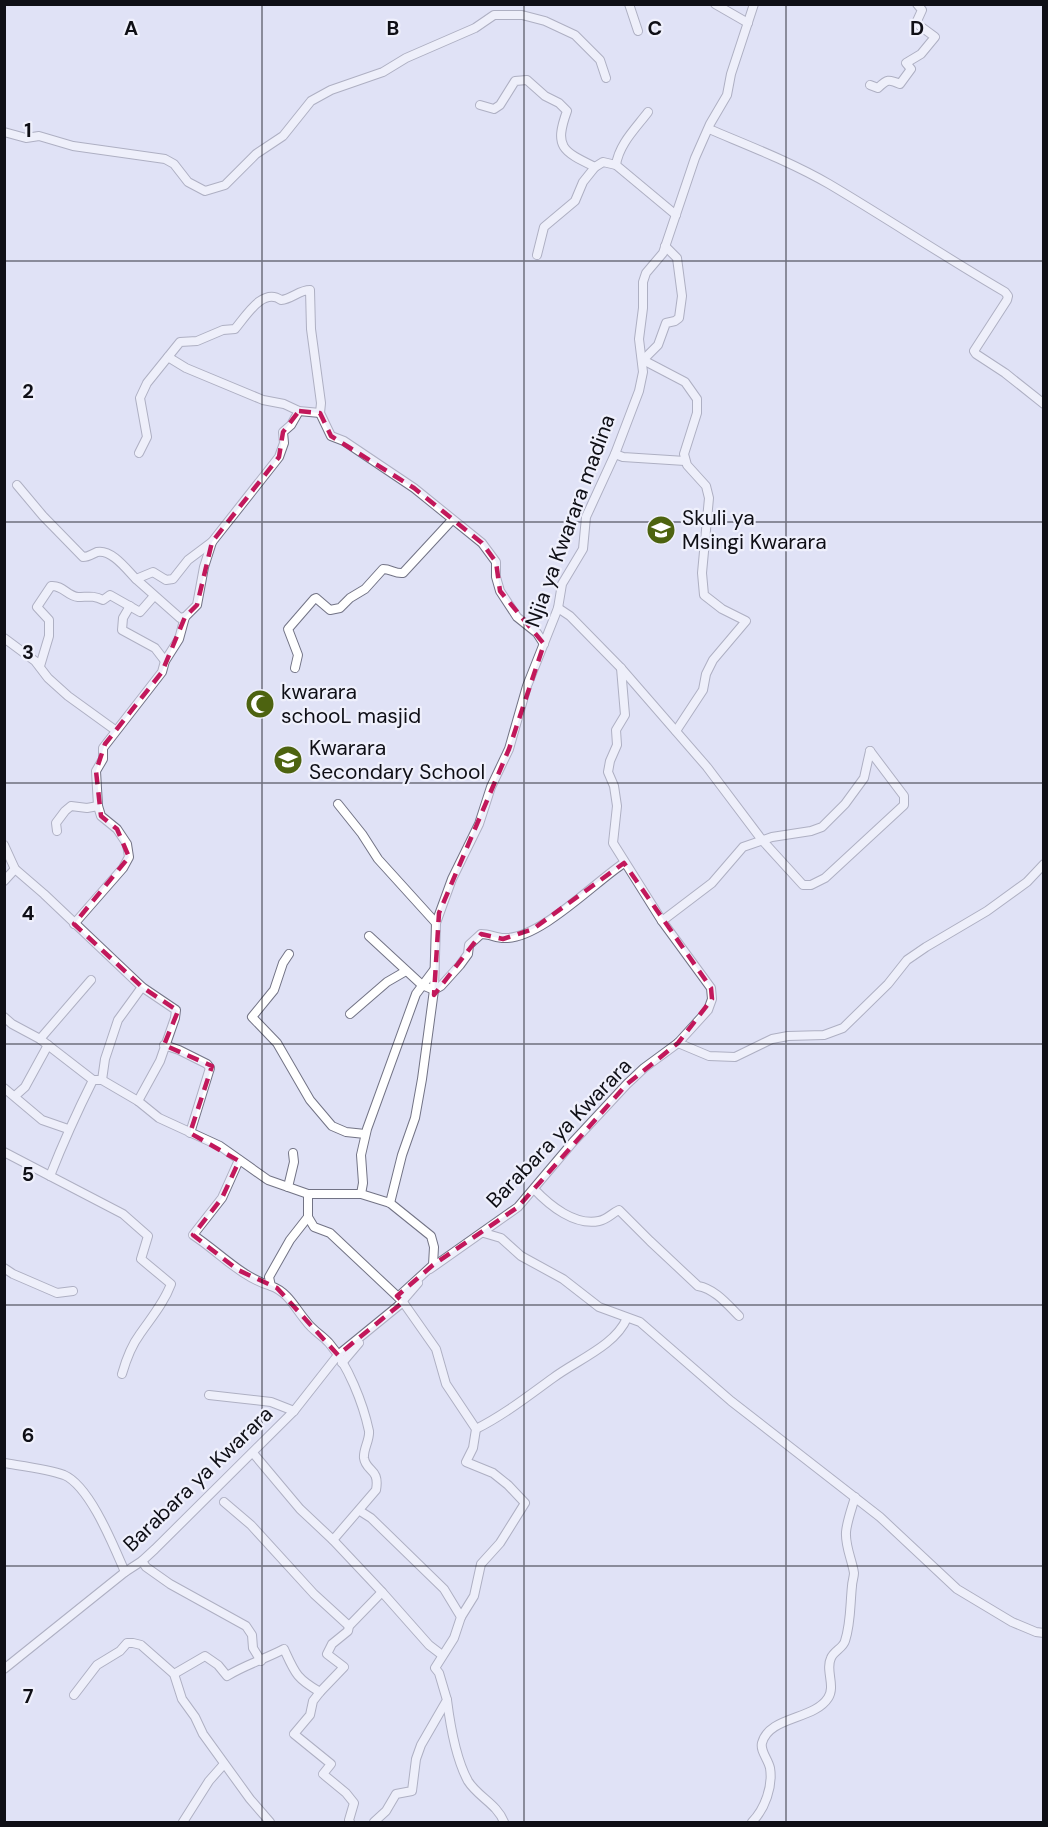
<svg xmlns="http://www.w3.org/2000/svg" width="1048" height="1827" viewBox="0 0 1048 1827" font-family="'DM Sans',sans-serif">
  <rect width="100%" height="100%" fill="#e0e2f6"/>
  <g fill="none" stroke-linecap="round" stroke-linejoin="round">
    <g stroke="#727385" stroke-width="10">
      <g id="minor">
        <polyline points="629,4 638,31"/>
        <polyline points="715,4 748,23"/>
        <path d="M870,85L878,88C887,79 889,79 900,84L911,69L906,63L921,54L935,37L920,26L917,21L922,10L917,4"/>
        <path d="M480,105L494,109L500,105L515,81L527,80L545,96L559,103L567,111C554,147 562,151 595,167"/>
        <path d="M648,112C636,128 619,144 616,165L676,215"/>
        <path d="M709,129C749,146 791,162 829,184C888,219 945,257 1005,292L1008,296L1007,300L974,351L976,354L1005,373L1044,404"/>
        <polyline points="4,132 26,138 39,136 73,146 165,159 174,164 188,182 205,191 225,185 256,154 283,136 311,101 331,90 383,72 406,58 475,28 494,15 522,15 545,21 575,35 600,60 606,78"/>
        <polyline points="665,246 677,258 682,296 679,318 675,321 666,323 658,345 643,360 685,382 697,399 697,413 684,454 687,465 706,486 709,498 702,573 704,595 722,609 746,621 713,660 706,674 703,690 676,731"/>
        <polyline points="537,255 544,227 575,201 583,182 595,167 603,162 616,165"/>
        <polyline points="168,357 186,368 263,400 284,404 299,411 320,413"/>
        <path d="M139,453L147,437L140,398L147,383L180,342L197,341L223,330L235,329C246,316 263,287 281,300C292,299 299,290 310,290L311,329L321,403L320,413L331,436L344,441L414,488L482,543L496,562V577L500,591L517,617L537,633L544,644"/>
        <polyline points="615,454 623,457 685,461"/>
        <path d="M17,485L43,516L83,557C89,557 92,554 97,552C112,549 127,570 136,579L153,572L166,580L173,579L188,560L212,542"/>
        <polyline points="136,579 180,618 185,617"/>
        <polyline points="130,606 123,618 122,630 155,648 165,661"/>
        <polyline points="558,608 570,616 621,668 707,767 762,840 803,885 811,885 825,878 904,805 904,796 870,751"/>
        <polyline points="4,638 35,661 48,678 68,696 115,730"/>
        <path d="M40,666L49,636V620L37,607L51,586C63,585 67,596 78,597C88,597 93,595 103,600L110,595L140,612L154,596"/>
        <path d="M295,668L298,655L288,629L314,599L316,598L330,610L340,608L350,598L365,589L383,569C391,569 395,574 403,573L452,520"/>
        <polyline points="338,804 362,834 378,859 436,923"/>
        <polyline points="57,831 56,823 65,811 71,806 87,808 98,806"/>
        <polyline points="4,845 15,869 44,894 142,987 176,1010 175,1018 160,1061 138,1101"/>
        <polyline points="4,881 15,869"/>
        <polyline points="662,921 712,883 743,847 772,837 811,831 822,827 845,804 864,778 870,751"/>
        <polyline points="74,924 123,868 129,857 127,844 117,829 101,816 98,806 96,771 103,759 103,748 162,672 165,661 179,639 185,617 197,605 204,567 212,542 279,457 284,443 283,432 291,425 299,411"/>
        <path d="M369,936L422,985L434,990L441,986L460,965L468,954L469,945L481,934C490,934 496,938 504,938C539,940 595,882 624,863"/>
        <polyline points="289,954 283,963 274,990 252,1017 277,1043 310,1100 332,1126 346,1132 365,1134"/>
        <polyline points="350,1014 387,982 406,971"/>
        <polyline points="4,1017 12,1024 40,1039 93,1080 102,1080 138,1101 159,1118 220,1146 268,1180 308,1194 361,1194 390,1203 431,1236 434,1247 433,1265 398,1297 403,1302 338,1355 294,1411 155,1549 142,1561 125,1572 4,1669"/>
        <polyline points="40,1039 91,980"/>
        <polyline points="678,1043 709,1056 735,1057 772,1039 788,1036 824,1035 843,1028 888,984 907,960 926,947 987,911 1027,882 1044,864"/>
        <polyline points="164,1045 179,1050 207,1064 210,1068 190,1133"/>
        <path d="M93,1080C77,1112 63,1143 50,1176L123,1214L148,1236L141,1259L171,1284C164,1303 151,1318 140,1334C131,1346 126,1360 122,1374"/>
        <polyline points="102,1080 105,1059 118,1020 142,987"/>
        <polyline points="4,1088 42,1120 68,1129"/>
        <polyline points="15,1096 25,1087 48,1045"/>
        <polyline points="4,1152 50,1176"/>
        <path d="M239,1160L222,1198L193,1235C219,1252 241,1277 271,1286"/>
        <polyline points="288,1187 294,1162 293,1153"/>
        <path d="M534,1189C550,1206 575,1226 599,1221C608,1219 612,1213 619,1210L650,1241L698,1286C715,1289 727,1304 739,1316"/>
        <path d="M308,1194V1217L290,1240L269,1277L271,1286C288,1292 295,1308 306,1321C312,1330 322,1335 329,1343C348,1365 363,1403 369,1431C370,1440 363,1449 364,1458C366,1472 380,1468 376,1490L333,1540"/>
        <polyline points="361,1194 363,1183 361,1155 367,1129 416,994 434,970"/>
        <polyline points="390,1203 402,1155 415,1118 422,1079 434,990 436,923 452,879 479,824 491,787 509,749 527,686 558,608 562,584 583,549 586,517 615,454 639,391 643,372 639,339 643,308 643,282 646,273 663,253 695,158 710,124 727,95 731,74 754,4"/>
        <polyline points="308,1217 314,1227 330,1233 398,1297"/>
        <polyline points="484,1233 501,1238 521,1256 563,1279 599,1307 640,1322 731,1401 880,1517 957,1589 1012,1622 1036,1632 1044,1633"/>
        <polyline points="4,1268 13,1274 57,1293 73,1291"/>
        <polyline points="430,1269 518,1207 573,1142 627,1084 644,1068 678,1043 708,1010 712,999 711,988 662,921 613,843 617,806 614,786 608,772 610,761 617,745 616,730 625,715 621,668"/>
        <polyline points="403,1302 436,1349 446,1384 476,1429 473,1448 466,1462 493,1473 508,1485 525,1503 500,1543 481,1564 474,1596 461,1617"/>
        <polyline points="399,1305 418,1283"/>
        <polyline points="342,1363 359,1343"/>
        <polyline points="209,1395 271,1402 294,1411"/>
        <path d="M476,1429C504,1415 528,1396 553,1378C577,1360 615,1346 627,1318"/>
        <polyline points="253,1453 300,1509 333,1540 382,1592 429,1645 442,1655"/>
        <path d="M4,1463C22,1466 48,1469 64,1475C90,1486 114,1547 125,1572"/>
        <polyline points="224,1502 251,1525 314,1594 349,1626"/>
        <polyline points="360,1511 371,1518 444,1589 461,1617 454,1638 435,1668 439,1673 447,1700 421,1745 416,1759 412,1791 396,1794 386,1811 374,1822"/>
        <polyline points="142,1561 146,1567 170,1584 246,1626 252,1635 253,1648 261,1661"/>
        <path d="M174,1674L205,1656L218,1665L227,1676C245,1665 265,1659 284,1649C295,1673 296,1678 320,1692"/>
        <polyline points="74,1695 97,1665 120,1651 127,1643 133,1643 141,1645 174,1674 182,1699 195,1717 203,1734 250,1799 270,1822"/>
        <path d="M447,1700C450,1724 456,1759 468,1781C478,1797 497,1804 504,1822"/>
        <polyline points="183,1822 209,1781 224,1764"/>
        <polyline points="350,1822 349,1820 354,1803 346,1793 323,1774 331,1764 294,1734 310,1715 313,1701 320,1692 344,1667 327,1654 332,1644 348,1631 349,1626 382,1592"/>
        <path d="M752,1822C765,1809 773,1786 770,1768C768,1759 760,1751 762,1743C769,1716 814,1720 828,1698C836,1686 825,1670 831,1658C834,1651 843,1648 845,1641C851,1623 850,1604 852,1586C852,1582 854,1577 854,1573C852,1560 845,1546 846,1532C847,1521 852,1508 855,1497"/>
      </g>
    </g>
    <use href="#minor" stroke="#fff" stroke-width="8"/>
  </g>
  <path d="M0 0H1048V1827H0ZM299,411L320,413L331,436L414,488L482,543L496,562L500,591L544,644L509,749L439,913L434,995L481,934L503,939L533,929L624,863L711,988L712,999L678,1043L627,1084L518,1207L433,1265L397,1296L403,1302L338,1355L277,1288L238,1270L193,1235L222,1198L239,1161L190,1133L212,1066L164,1045L178,1011L142,987L74,924L129,857L117,829L101,816L96,771L105,744L162,672L185,617L197,605L212,542L279,457L283,432Z" fill="#e0e2f6" fill-opacity=".55" fill-rule="evenodd"/>
  <path fill="none" stroke="#c2185b" stroke-width="4.5" stroke-dasharray="12 8" stroke-linejoin="round" d="M299,411L320,413L331,436L414,488L482,543L496,562L500,591L544,644L509,749L439,913L434,995L481,934L503,939L533,929L624,863L711,988L712,999L678,1043L627,1084L518,1207L433,1265L397,1296L403,1302L338,1355L277,1288L238,1270L193,1235L222,1198L239,1161L190,1133L212,1066L164,1045L178,1011L142,987L74,924L129,857L117,829L101,816L96,771L105,744L162,672L185,617L197,605L212,542L279,457L283,432Z"/>
  <path fill="none" stroke="#0f0f16" stroke-width="1.5" stroke-opacity="0.55" d="M262,4V1822M524,4V1822M786,4V1822M4,261H1044M4,522H1044M4,783H1044M4,1044H1044M4,1305H1044M4,1566H1044"/>
  <defs>
    <g id="school-disc" transform="scale(1.5)"><circle r="9.5" fill="#4d6310" stroke="#eff0fc"/><path d="M0-5L7-2L0 1L-7-2ZM-4 1L0 2.5L4 1V4Q0 6-4 4Z" fill="#fff"/></g>
    <g id="mosque-disc" transform="scale(1.5)"><circle r="9.5" fill="#4d6310" stroke="#eff0fc"/><path d="M3.5-4.9A6 6 0 1 0 3.5 4.9A5 5 0 1 1 3.5-4.9Z" fill="#fff"/></g>
  </defs>
  <g fill-rule="evenodd">
    <use href="#school-disc" x="661" y="530"/>
    <use href="#mosque-disc" x="260" y="704"/>
    <use href="#school-disc" x="288" y="760"/>
  </g>
  <g text-anchor="middle" stroke-width="4.5" stroke-linejoin="round" paint-order="stroke">
    <g font-size="21" fill="#0f0f16" stroke="#eff0fc" text-anchor="start">
      <text x="682" y="525">Skuli ya<tspan x="682" dy="24">Msingi Kwarara</tspan></text>
      <text x="281" y="699">kwarara<tspan x="281" dy="24">schooL masjid</tspan></text>
      <text x="309" y="755">Kwarara<tspan x="309" dy="24">Secondary School</tspan></text>
    </g>
    <g font-size="21" fill="#0f0f16" stroke="#eff0fc">
      <text transform="translate(570 521) rotate(-70)" y="7">Njia ya Kwarara madina</text>
      <text transform="translate(559 1133) rotate(-46)" y="7">Barabara ya Kwarara</text>
      <text transform="translate(198 1479) rotate(-44)" y="7">Barabara ya Kwarara</text>
    </g>
  </g>
  <g font-size="20" text-anchor="middle" font-weight="bold" fill="#0f0f16" stroke="#eff0fc" stroke-width="4.5" stroke-linejoin="round" paint-order="stroke">
    <text x="131" y="35">A</text>
    <text x="393" y="35">B</text>
    <text x="655" y="35">C</text>
    <text x="917" y="35">D</text>
    <text x="28" y="137">1</text>
    <text x="28" y="398">2</text>
    <text x="28" y="659">3</text>
    <text x="28" y="920">4</text>
    <text x="28" y="1181">5</text>
    <text x="28" y="1442">6</text>
    <text x="28" y="1703">7</text>
  </g>
  <rect width="1048" height="1827" fill="none" stroke="#0f0f16" stroke-width="12"/>
</svg>
